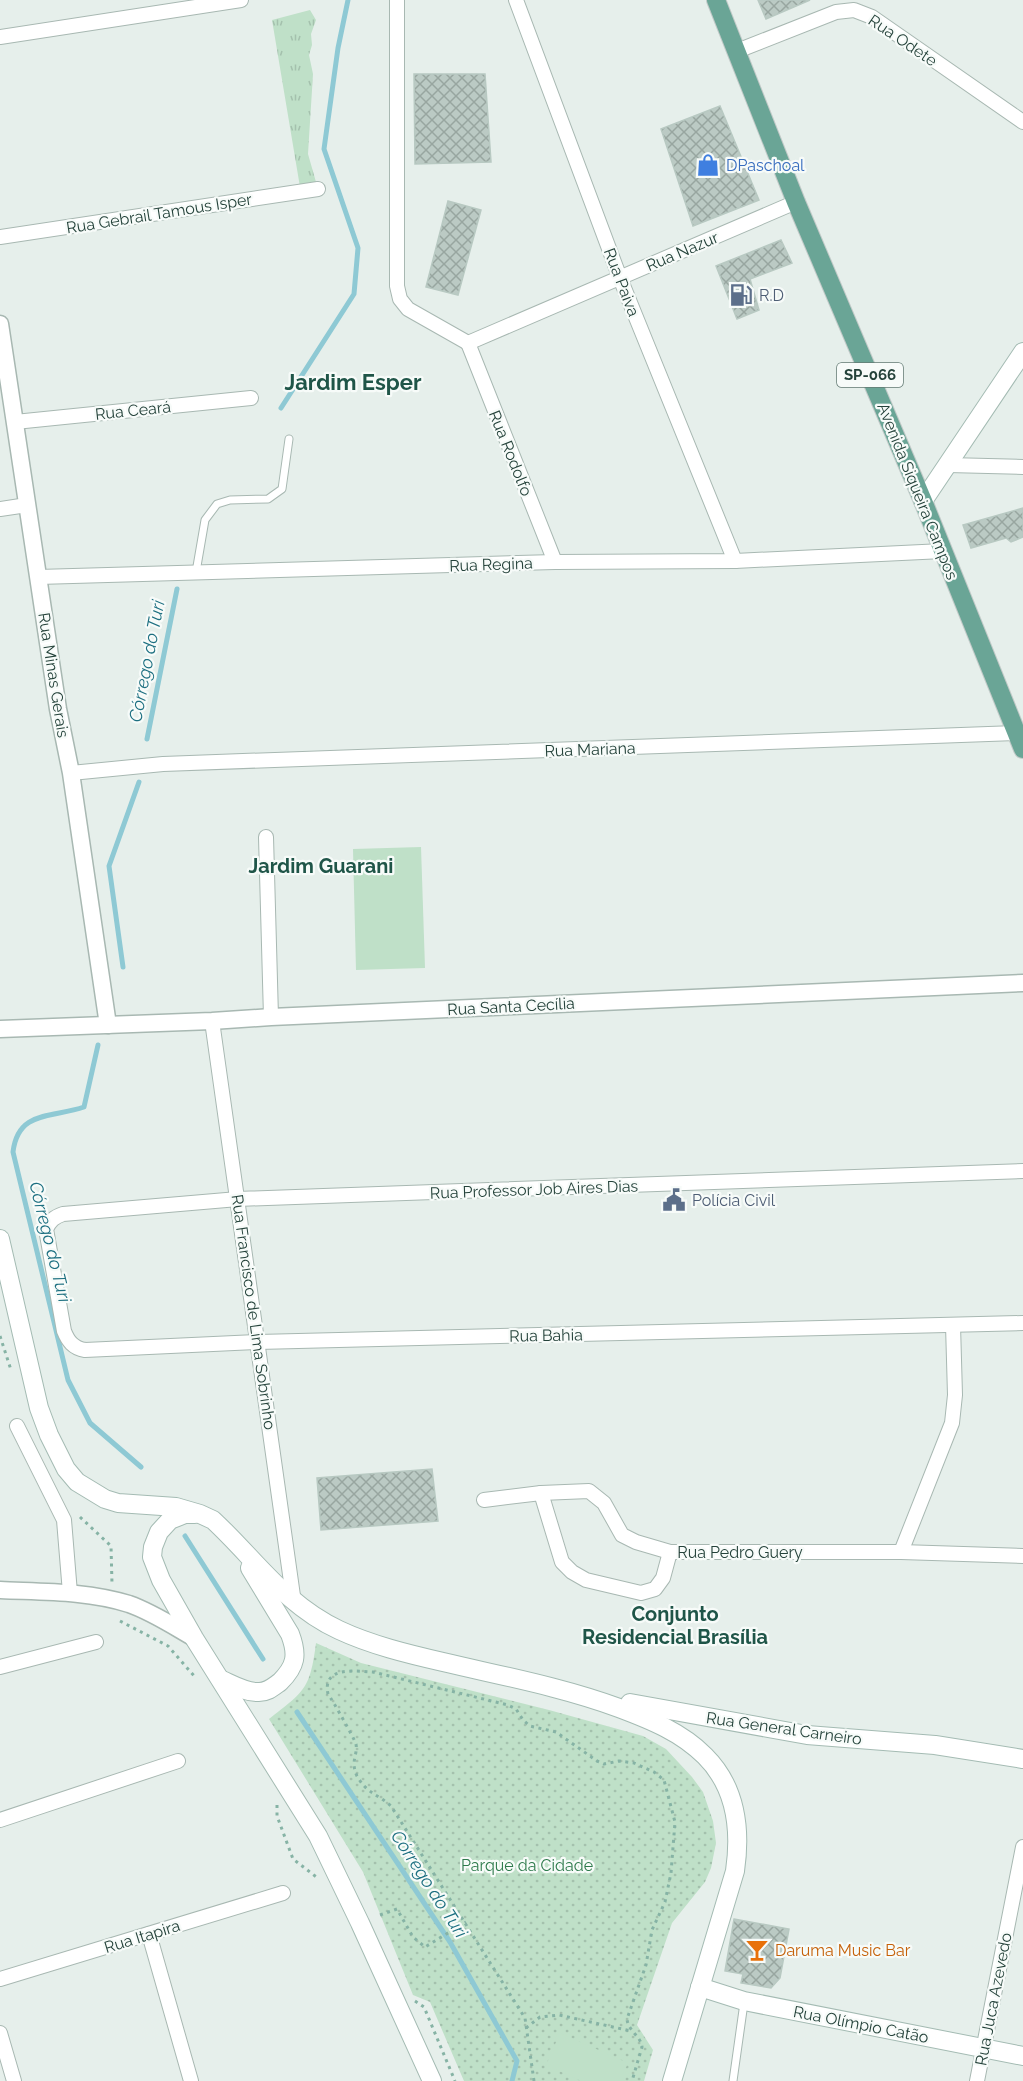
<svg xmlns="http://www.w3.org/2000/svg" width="1023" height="2081" viewBox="0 0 1023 2081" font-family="Raleway,sans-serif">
  <defs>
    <pattern id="grass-tufts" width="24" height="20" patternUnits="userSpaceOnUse" patternTransform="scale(1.5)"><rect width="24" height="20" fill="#bfe0c8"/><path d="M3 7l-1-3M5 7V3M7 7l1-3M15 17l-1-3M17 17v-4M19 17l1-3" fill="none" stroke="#a4c1ad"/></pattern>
    <pattern id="park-dots" width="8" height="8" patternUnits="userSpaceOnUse" patternTransform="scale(1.5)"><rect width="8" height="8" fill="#bfe0c8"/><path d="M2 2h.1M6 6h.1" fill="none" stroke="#a4c1ad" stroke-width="1.8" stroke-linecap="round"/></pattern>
    <pattern id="building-cross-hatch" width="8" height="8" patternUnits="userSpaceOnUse" patternTransform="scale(1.5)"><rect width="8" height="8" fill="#bbcac4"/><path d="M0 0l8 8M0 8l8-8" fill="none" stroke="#98a6a0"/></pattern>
  </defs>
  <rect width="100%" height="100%" fill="#e6efeb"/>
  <polygon fill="url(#grass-tufts)" points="310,10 316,20 311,34 312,45 309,55 313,74 308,154 318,189 300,187 272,20"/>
  <path fill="url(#park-dots)" d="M316,1643L361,1663L549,1710L643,1736L666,1749L692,1777L703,1792L713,1821L716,1843L711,1868L705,1882L672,1923L637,2025L653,2050L644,2081H464L430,2002L413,1995L363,1872L269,1719C305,1691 310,1689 316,1643Z"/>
  <g fill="#bfe0c8">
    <polygon points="421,847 425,968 356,970 353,849"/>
    <polygon points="560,2033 628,2063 620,2081 581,2081 546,2065"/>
  </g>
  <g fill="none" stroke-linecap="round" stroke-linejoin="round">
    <g stroke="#8ec9d4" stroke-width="5">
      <polyline points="281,408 354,294 358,248 324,149 338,48 348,0"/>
      <polyline points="147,739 177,589"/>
      <polyline points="123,967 109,866 139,782"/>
      <path d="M98,1045L84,1107C52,1118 18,1110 13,1152L68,1380L90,1423L141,1467"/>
      <polyline points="185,1536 263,1659"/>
      <polyline points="297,1712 450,1942 517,2061 512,2081"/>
    </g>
  </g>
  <g fill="url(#building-cross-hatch)" stroke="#b8c9c2" stroke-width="1.5">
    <polygon points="758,0 810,0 766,19"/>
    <polygon points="414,74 485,74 491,162 415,164"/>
    <polygon points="720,106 759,200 693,226 661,129"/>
    <polygon points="448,201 481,210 458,295 426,287"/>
    <polygon points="781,240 792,263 750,279 759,310 737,319 716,266"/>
    <polygon points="1023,508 1023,537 1011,542 1006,538 971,548 963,525"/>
    <polygon points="432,1469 438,1521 321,1530 317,1478"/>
    <polygon points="734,1919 789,1929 780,1978 771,1988 741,1983 743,1974 725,1971"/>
  </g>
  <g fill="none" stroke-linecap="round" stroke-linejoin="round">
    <g stroke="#a8b8b2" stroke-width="9">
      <g id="service">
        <polyline points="196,572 205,520 217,504 230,500 268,499 282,489 289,439"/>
        <polyline points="733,2081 744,2003"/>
      </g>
    </g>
    <g stroke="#a8b8b2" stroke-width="16">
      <g id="minor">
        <polyline points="397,0 397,286 400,299 408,309 468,343"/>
        <polyline points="516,0 620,278 735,561"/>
        <polyline points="0,37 241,0"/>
        <polyline points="737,51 836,12 854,10 872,17 1023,122"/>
        <polyline points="0,237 318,189"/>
        <polyline points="468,343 796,202"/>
        <polyline points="468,343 555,562"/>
        <polyline points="15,422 251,398"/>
        <polyline points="948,465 1023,467"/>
        <polyline points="0,509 27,505"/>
        <polyline points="38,577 555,562 735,561 943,551"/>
        <polyline points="71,773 163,764 1016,733"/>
        <polyline points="266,837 271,1017"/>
        <polyline points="212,1021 294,1603"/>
        <path d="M1023,1171L238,1199L63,1214C54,1217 50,1221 46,1229L64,1331C68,1341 73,1348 85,1350L258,1342L1023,1323"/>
        <polyline points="17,1426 64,1520 70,1593"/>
        <polyline points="541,1493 562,1562 572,1572 586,1580 641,1593 655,1589 663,1578 670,1552"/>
        <polyline points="484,1500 541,1493 589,1491 604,1503 622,1535 636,1542 670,1552 901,1552 1023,1556"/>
        <polyline points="901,1552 952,1423 955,1395 953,1325"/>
        <polyline points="0,1667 96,1642"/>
        <polyline points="0,1820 178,1761"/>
        <polyline points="149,1934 191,2081"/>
        <polyline points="0,1979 283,1893"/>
        <polyline points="0,2033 14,2081"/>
        <polyline points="977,2081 1023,1847"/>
      </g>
    </g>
    <g stroke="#a8b8b2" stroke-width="19">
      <g id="tertiary">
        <polyline points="0,324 58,709 71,773 108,1025"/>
        <polyline points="0,1029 212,1021 271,1017 1023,983"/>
        <path d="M0,1590C43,1592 87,1591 129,1604C152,1612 173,1626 194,1638"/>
      </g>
    </g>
    <g stroke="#a4bbb3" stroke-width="20">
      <g id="secondary">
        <polyline points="923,501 1023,352"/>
        <path d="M0,1239L39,1408L49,1435L66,1469L77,1482L105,1499L118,1503L176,1507L200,1514L213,1520C255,1559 285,1605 339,1630C371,1645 408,1654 443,1662C502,1676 562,1687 619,1708C651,1720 681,1732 705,1756C736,1787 741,1830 735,1871L672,2081"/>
        <polyline points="195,1514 185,1514 170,1520 159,1532 153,1547 152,1557 161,1580 194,1638 318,1836 360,1923 432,2081"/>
        <path d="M222,1680C233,1685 247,1693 259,1692C268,1692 273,1687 280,1682C296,1666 298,1655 290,1634L250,1568"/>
        <polyline points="630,1703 807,1735 935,1745 1023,1759"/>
        <polyline points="700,1987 744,2001 1023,2056"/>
      </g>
    </g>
    <g stroke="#c2cac8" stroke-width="20">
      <polyline id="primary" points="716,0 796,202 923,501 1023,749"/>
    </g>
    <g stroke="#86b3a5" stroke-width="3" stroke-dasharray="3 4.5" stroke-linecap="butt">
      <polyline points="0,1336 11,1370"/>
      <polyline points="80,1517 111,1546 112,1584"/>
      <polyline points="120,1621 168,1646 195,1677"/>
      <polyline points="277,1805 277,1816 293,1859 319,1879"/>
      <polyline points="380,1915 397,1909 413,1937 425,1947 466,1922"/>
      <polyline points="415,2001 424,2007 455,2081"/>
      <polyline points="526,2028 540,2017 559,2015 631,2031"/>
      <path d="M534,2081L525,2018L391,1806C378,1794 367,1794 357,1776C350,1761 358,1755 356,1744C354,1738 333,1701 328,1694C322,1666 355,1671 373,1672L508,1705L516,1709L523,1720L530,1726L556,1732L597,1761L604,1764L619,1761L634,1763L654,1772L664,1780L675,1822L671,1873L665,1902L652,1930L646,1965L627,2019C628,2031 641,2036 642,2047L632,2081"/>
    </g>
    <use href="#service" stroke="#fff" stroke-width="7"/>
    <use href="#minor" stroke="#fff" stroke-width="14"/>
    <use href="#tertiary" stroke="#fff" stroke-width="16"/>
    <use href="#secondary" stroke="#fff" stroke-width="18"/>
    <use href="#primary" stroke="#6aa596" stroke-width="18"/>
  </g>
  <defs>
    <g id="shop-bare" transform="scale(1.8)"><path d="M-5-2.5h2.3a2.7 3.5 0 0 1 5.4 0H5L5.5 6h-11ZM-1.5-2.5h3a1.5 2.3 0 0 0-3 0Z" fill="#3f7fe0" stroke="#f7fbf9" stroke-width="2.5" paint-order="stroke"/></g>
    <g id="fuel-bare" transform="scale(1.8)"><path d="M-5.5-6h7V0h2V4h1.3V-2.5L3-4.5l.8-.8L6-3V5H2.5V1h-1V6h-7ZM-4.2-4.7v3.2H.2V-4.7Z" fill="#5c6f8a" stroke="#f7fbf9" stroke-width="2.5" paint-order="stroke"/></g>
    <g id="civic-bare" transform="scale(1.8)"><path d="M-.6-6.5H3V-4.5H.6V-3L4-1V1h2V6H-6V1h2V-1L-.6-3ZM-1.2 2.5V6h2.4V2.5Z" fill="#5c6f8a" stroke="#f7fbf9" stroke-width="2.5" paint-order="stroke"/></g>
    <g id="bar-bare" transform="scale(1.8)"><path d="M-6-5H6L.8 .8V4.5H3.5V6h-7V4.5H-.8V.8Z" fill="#e8710a" stroke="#f7fbf9" stroke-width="2.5" paint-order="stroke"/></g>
  </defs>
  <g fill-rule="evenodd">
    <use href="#shop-bare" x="708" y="165"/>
    <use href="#fuel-bare" x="741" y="295"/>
    <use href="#civic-bare" x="674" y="1200"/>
    <use href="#bar-bare" x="757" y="1950"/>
  </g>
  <g text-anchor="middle" stroke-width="4.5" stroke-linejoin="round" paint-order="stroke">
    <rect fill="#f7fbf9" stroke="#637a73" stroke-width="1.5" x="837" y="363" width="66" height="24" rx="4.5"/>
    <g font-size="15" font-weight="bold" fill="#24423a">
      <text x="870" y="380">SP-066</text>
    </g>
    <g font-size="16" fill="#24423a" stroke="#f7fbf9">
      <text transform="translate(903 40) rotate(34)" y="6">Rua Odete</text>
      <text transform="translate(159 213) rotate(-9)" y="6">Rua Gebrail Tamous Isper</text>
      <text transform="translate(682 251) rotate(-23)" y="6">Rua Nazur</text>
      <text transform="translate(622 282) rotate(69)" y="6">Rua Paiva</text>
      <text transform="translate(133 410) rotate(-6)" y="6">Rua Ceará</text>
      <text transform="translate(511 453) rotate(68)" y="6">Rua Rodolfo</text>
      <text transform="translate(918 491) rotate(68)" y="6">Avenida Siqueira Campos</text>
      <text transform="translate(491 564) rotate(-2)" y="6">Rua Regina</text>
      <text transform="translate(54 675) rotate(81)" y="6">Rua Minas Gerais</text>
      <text transform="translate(590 749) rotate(-2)" y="6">Rua Mariana</text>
      <text transform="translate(511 1006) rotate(-3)" y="6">Rua Santa Cecília</text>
      <text transform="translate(534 1189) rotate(-2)" y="6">Rua Professor Job Aires Dias</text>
      <text transform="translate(254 1312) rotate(82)" y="6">Rua Francisco de Lima Sobrinho</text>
      <text transform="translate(546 1335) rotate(-1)" y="6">Rua Bahia</text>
      <text x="740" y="1558">Rua Pedro Guery</text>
      <text transform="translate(784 1728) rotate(8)" y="6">Rua General Carneiro</text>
      <text transform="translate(142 1936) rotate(-17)" y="6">Rua Itapira</text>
      <text transform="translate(993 1999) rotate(-79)" y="6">Rua Juca Azevedo</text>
      <text transform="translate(861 2024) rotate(11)" y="6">Rua Olímpio Catão</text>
    </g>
    <g font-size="16" fill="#366cbe" stroke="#f7fbf9" text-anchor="start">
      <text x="726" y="171">DPaschoal</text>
    </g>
    <g font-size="16" fill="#4e5e75" stroke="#f7fbf9" text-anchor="start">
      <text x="759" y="301">R.D</text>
      <text x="692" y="1206">Polícia Civil</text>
    </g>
    <g font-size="16" fill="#2d7a4b" stroke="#f7fbf9">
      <text x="527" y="1871">Parque da Cidade</text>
    </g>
    <g font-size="16" fill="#c56008" stroke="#f7fbf9" text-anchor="start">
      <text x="775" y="1956">Daruma Music Bar</text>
    </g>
    <g font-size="18" font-style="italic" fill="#1c6f80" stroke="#f7fbf9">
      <text transform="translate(147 661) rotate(-79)" y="6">Córrego do Turi</text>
      <text transform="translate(50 1242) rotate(76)" y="6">Córrego do Turi</text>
      <text transform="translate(429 1884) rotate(57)" y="6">Córrego do Turi</text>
    </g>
    <g font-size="20" font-weight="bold" fill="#1f5548" stroke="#f7fbf9">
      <text x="321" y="873">Jardim Guarani</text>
      <text x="675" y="1621">Conjunto<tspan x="675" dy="23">Residencial Brasília</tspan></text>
    </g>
    <g font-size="22" font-weight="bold" fill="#1f5548" stroke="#f7fbf9">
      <text x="353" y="390">Jardim Esper</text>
    </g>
  </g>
</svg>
